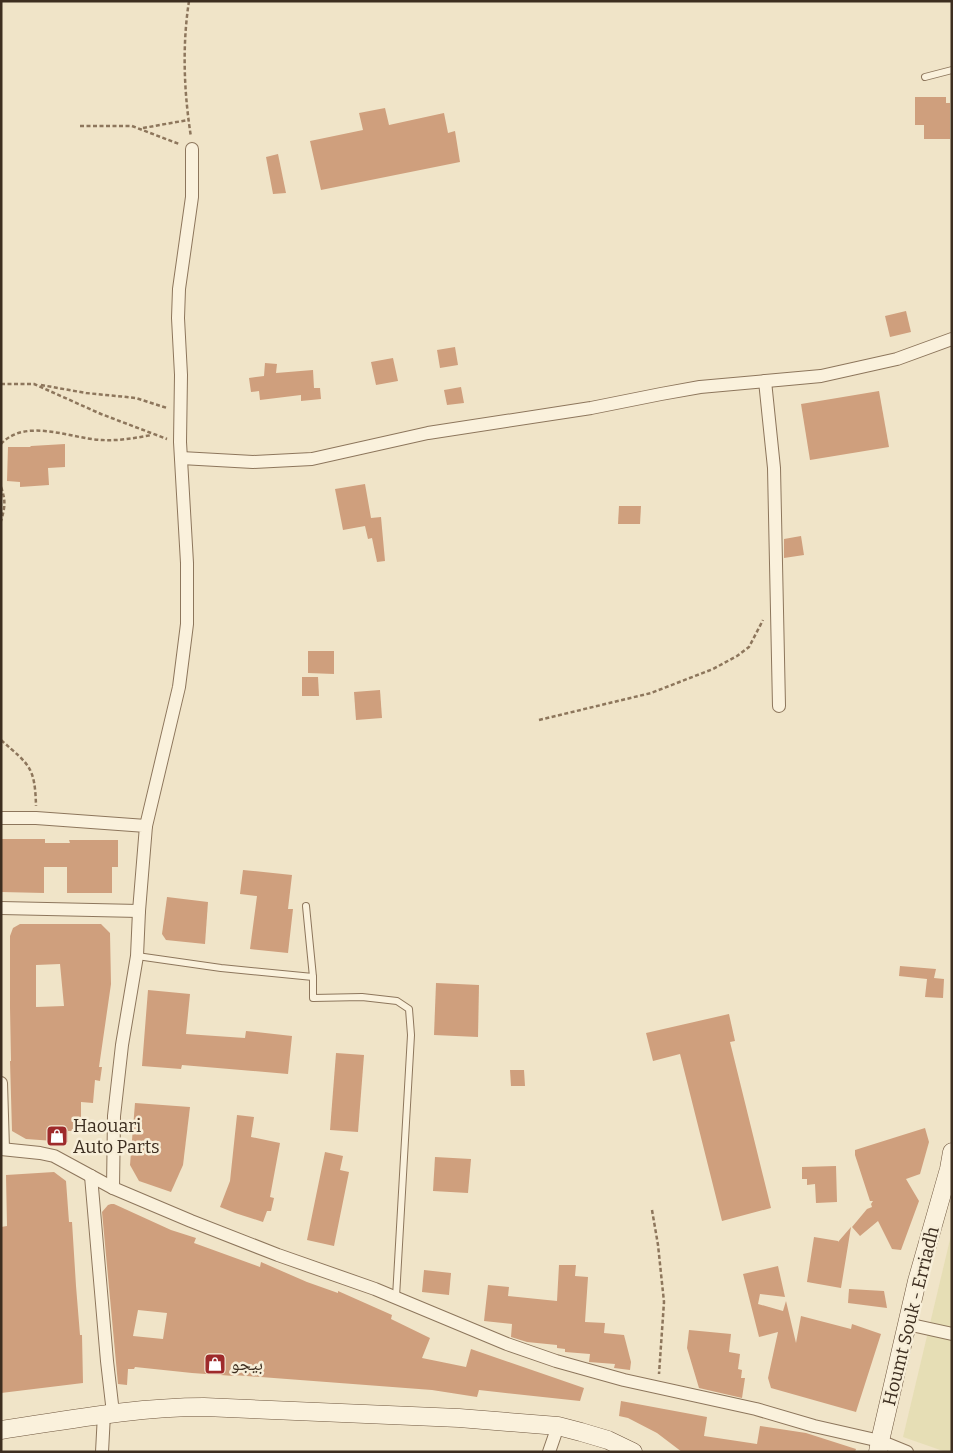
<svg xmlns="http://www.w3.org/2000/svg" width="953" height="1453" viewBox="0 0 953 1453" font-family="Bitter,'Noto Naskh Arabic',serif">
  <rect width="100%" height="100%" fill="#f0e4c8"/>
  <polygon fill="#e6deb5" points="952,1231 952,1452 946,1452 903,1437"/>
  <g fill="#cf9f7d" fill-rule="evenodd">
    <polygon points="915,97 946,97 946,103 950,103 950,139 924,139 924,125 915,125"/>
    <polygon points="385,108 389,125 444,113 448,133 455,131 460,162 321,190 310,141 363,130 359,113"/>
    <polygon points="278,154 286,193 273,194 266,157"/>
    <polygon points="906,311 911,332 890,337 885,316"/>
    <polygon points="455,347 458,365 440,368 437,350"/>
    <polygon points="393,358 398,381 376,385 371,362"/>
    <polygon points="265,363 277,364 276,373 313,370 314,388 320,388 321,399 301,401 301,395 260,400 259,391 251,392 249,378 264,376"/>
    <polygon points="461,387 464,403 447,405 444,390"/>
    <polygon points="879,391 889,447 810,460 801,404"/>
    <polygon points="65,444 65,467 48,468 49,485 20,487 20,482 7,481 8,447 30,447 31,446"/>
    <polygon points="365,484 371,518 381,517 385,561 377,562 372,538 368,539 365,526 343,530 335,489"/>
    <polygon points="619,506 641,506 640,524 618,524"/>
    <polygon points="801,536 804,555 784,558 784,539"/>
    <polygon points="308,651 334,651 334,674 308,673"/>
    <polygon points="302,677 318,677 319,696 302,696"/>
    <polygon points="380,690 382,718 356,720 354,692"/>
    <polygon points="1,839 45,839 45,843 70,843 69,840 118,840 118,867 112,867 112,893 67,893 67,867 44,867 44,893 1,892"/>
    <polygon points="243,870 292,875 288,909 293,909 288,953 250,949 257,896 240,894"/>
    <polygon points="167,897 208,902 205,944 166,940 162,934"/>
    <path d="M20,924H101L110,933L111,984L99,1067H102L100,1081L95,1080L93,1103L81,1102V1131H68V1142L26,1139L12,1131L10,1061H11L10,1008V936L13,928ZM60,964L64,1006L36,1007V965Z"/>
    <polygon points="900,966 936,969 934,978 944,979 943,998 925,997 927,979 899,976"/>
    <polygon points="436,983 479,985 478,1037 434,1035"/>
    <polygon points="148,990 190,994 186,1034 245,1038 246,1031 292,1036 288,1074 182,1065 181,1069 142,1066"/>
    <polygon points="729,1014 735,1041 730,1042 771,1208 722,1221 680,1054 653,1061 646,1033"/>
    <polygon points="336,1053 364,1055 358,1132 330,1130"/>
    <polygon points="510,1070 524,1070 525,1086 511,1086"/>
    <polygon points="135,1103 190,1107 183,1165 171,1192 139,1181 130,1165"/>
    <polygon points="237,1115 254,1117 251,1137 280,1143 270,1197 274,1198 271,1211 267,1211 263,1222 235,1213 220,1207 230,1181"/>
    <polygon points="925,1128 929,1142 920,1174 906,1179 919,1201 901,1250 892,1249 878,1221 860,1236 852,1227 867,1209 872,1207 871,1204 873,1201 870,1201 855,1155 855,1150"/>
    <polygon points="325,1152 343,1156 340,1170 349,1172 334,1246 307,1240"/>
    <polygon points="435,1157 471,1159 468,1193 433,1191"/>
    <polygon points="836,1166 837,1202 816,1203 815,1184 807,1185 807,1179 802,1179 802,1167"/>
    <polygon points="54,1172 66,1181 69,1222 72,1222 76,1286 80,1335 82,1335 83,1383 1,1393 1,1227 7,1226 6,1175"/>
    <path d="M111,1204H114L171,1230L196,1238L194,1243L260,1267L261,1262L307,1282L338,1293V1291L392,1315L391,1319L430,1338L422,1358L466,1367L471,1349L584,1388L580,1401L479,1390L477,1397L432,1390L234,1375V1376L192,1373L135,1367L134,1369H128L127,1385L118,1384L102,1212L108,1205ZM138,1310L167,1313L163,1339L133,1336Z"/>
    <polygon points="851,1227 841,1288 807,1282 814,1237 838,1241 838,1242"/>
    <polygon points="559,1265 576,1265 575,1276 588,1277 585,1322 605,1323 604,1333 624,1335 631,1362 630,1370 614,1368 615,1364 589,1362 590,1354 565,1352 565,1349 557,1348 557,1345 527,1342 511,1337 512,1324 484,1321 488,1285 509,1287 508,1296 557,1301"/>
    <polygon points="778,1266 785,1297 760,1294 758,1304 783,1311 786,1301 796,1343 801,1316 851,1329 852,1324 881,1334 856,1412 771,1388 768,1378 778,1332 759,1337 743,1274"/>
    <polygon points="424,1270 451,1273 449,1295 422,1292"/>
    <polygon points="849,1289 884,1291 887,1308 848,1303"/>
    <polygon points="689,1330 731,1334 729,1352 740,1354 738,1369 742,1370 741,1378 745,1378 742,1398 699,1388 687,1348"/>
    <polygon points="621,1401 707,1417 704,1436 757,1444 760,1426 806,1433 856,1449 855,1452 682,1452 657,1433 628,1418 619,1416"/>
  </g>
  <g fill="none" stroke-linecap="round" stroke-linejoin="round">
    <g stroke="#8d765c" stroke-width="8">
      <g id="lane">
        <polyline points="925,77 952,70"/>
        <polyline points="306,906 313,977"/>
        <polyline points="137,956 221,968 313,977 313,998 362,997 397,1001 409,1009 411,1035 396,1297"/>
      </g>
    </g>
    <g stroke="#8d765c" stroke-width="14">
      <g id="street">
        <polyline points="765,381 774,468 779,706"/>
        <polyline points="181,458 253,462 312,459 428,433 591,408 661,394 700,387 821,376 897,359 952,339"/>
        <polyline points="1,818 36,818 146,826 139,911 137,956 122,1045 114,1116 113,1188"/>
        <polyline points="146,826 179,687 187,624 187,563 180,442 181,375 178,318 179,289 192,197 192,149"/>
        <polyline points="1,908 139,911"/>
        <polyline points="1,1083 3,1149"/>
        <polyline points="1,1149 40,1153 54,1156 113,1188 191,1221 278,1255 375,1289 507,1344 556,1361 624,1380 756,1409 814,1426 880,1441 907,1452"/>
        <polyline points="91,1176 107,1361 113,1413"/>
        <polyline points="907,1324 952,1334"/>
        <polyline points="102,1452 104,1414"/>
        <polyline points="549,1452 558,1426"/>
      </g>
    </g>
    <g stroke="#6f573f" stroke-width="19">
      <g id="secondary">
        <path d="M1,1430C68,1420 136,1407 204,1407L459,1418L558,1426L581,1432L608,1440L633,1452"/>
        <polyline points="878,1452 880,1441 917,1281 949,1169 952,1152"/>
      </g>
    </g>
    <g stroke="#8d765c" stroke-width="2.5" stroke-dasharray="4 2.5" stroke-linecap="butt">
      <path d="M189,1C182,46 184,93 191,137"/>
      <polyline points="80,126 132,126 179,144"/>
      <polyline points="143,128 188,120"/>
      <polyline points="1,384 34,384 101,414 167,439"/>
      <polyline points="41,385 86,393 136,398 167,408"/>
      <path d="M1,444C26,417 71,439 102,440C119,441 135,438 152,435"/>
      <path d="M1,487C6,501 5,507 1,521"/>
      <polyline points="539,720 651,693 713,669 737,656 749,647 763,620"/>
      <path d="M1,740C29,765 35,766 36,806"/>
      <polyline points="652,1210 658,1245 664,1302 659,1374"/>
    </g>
    <use href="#lane" stroke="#faf1dc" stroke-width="6"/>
    <use href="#street" stroke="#faf1dc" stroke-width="12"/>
    <use href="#secondary" stroke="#faf1dc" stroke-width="18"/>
  </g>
  <defs>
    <g id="shop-square" transform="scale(1.125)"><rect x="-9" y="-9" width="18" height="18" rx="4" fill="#9e2a2b" stroke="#f7eed8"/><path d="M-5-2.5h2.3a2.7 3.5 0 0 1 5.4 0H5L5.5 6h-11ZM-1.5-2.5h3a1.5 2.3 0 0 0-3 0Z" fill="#fff"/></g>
  </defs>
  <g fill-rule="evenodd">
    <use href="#shop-square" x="57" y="1136"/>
    <use href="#shop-square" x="215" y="1364"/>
  </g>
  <g text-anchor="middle" stroke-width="5" stroke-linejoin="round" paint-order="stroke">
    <g font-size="18" fill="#3d2e20" stroke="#f7eed8" text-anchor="start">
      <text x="73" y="1132">Haouari<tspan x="73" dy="21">Auto Parts</tspan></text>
      <text x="231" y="1370">بيجو</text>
    </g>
    <g font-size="18" fill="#3d2e20" stroke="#f7eed8">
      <text transform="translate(911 1316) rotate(-76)" y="6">Houmt Souk - Erriadh</text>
    </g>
  </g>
  <rect width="953" height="1453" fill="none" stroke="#3d2e20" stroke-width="5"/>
</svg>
